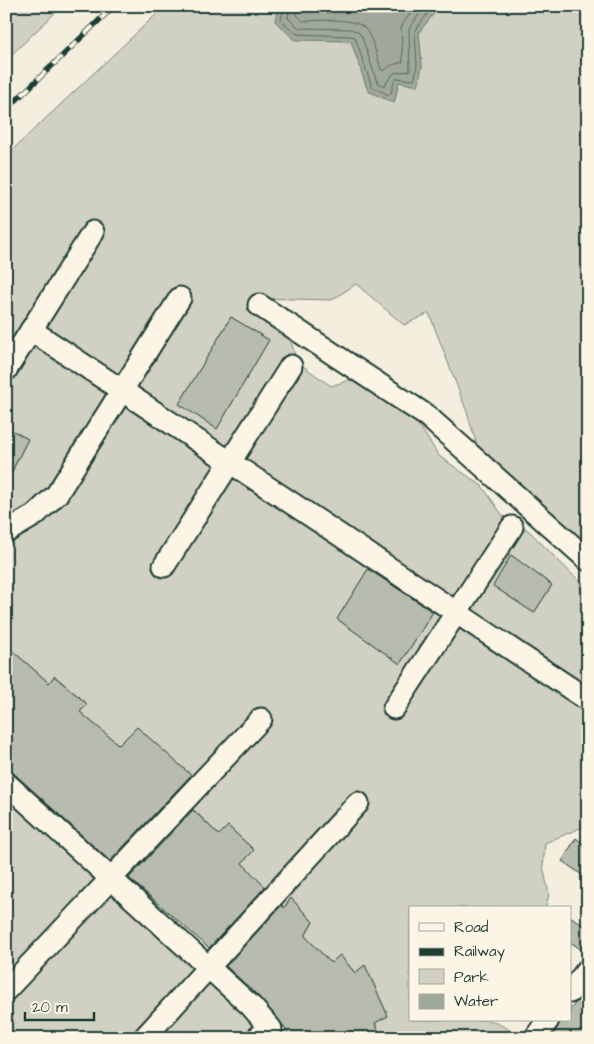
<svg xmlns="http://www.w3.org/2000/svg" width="594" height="1044" viewBox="0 0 594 1044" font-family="'Architects Daughter',sans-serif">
  <rect width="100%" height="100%" fill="#f3eede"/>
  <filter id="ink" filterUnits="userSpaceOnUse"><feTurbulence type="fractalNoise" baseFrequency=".02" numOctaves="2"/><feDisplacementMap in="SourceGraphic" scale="10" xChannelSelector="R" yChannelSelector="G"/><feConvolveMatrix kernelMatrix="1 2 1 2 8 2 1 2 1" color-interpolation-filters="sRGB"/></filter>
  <g filter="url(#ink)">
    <g fill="#d0d1c2" stroke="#78877b">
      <polygon points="6,6 62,6 6,60"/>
      <polygon points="165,6 279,6 275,21 295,39 351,41 368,91 394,103 399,82 418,86 422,66 419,32 440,6 588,6 588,551 483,466 467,412 429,313 404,325 356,284 332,300 254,298 290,338 297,362 331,386 352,379 411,413 439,456 482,486 503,516 528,530 574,576 588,587 588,828 585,826 545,843 543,866 549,895 545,908 410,908 410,1020 490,1020 509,1029 510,1038 382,1038 375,1023 365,966 355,973 340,955 331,963 305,936 313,922 291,898 274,921 267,913 267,890 242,863 254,850 228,826 219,835 192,808 185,799 200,784 137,728 119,745 80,712 87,704 55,676 49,683 6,645 6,472 11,474 27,439 6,427 6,156"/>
      <polygon points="6,783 272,1038 6,1038"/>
    </g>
    <polygon fill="#a0a89b" stroke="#6c7d72" points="279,6 440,6 419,32 422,66 418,86 399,82 394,103 368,91 351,41 295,40 275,21"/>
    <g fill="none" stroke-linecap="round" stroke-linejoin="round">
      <g stroke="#53685d" stroke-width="1">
        <polyline points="284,6 281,20 297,34 351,36 355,37 372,87 389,95 391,93 394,81 397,78 412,80 415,78 417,66 415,31 433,6"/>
        <polyline points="290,6 288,18 299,28 351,29 358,32 362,37 377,82 384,86 394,73 410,71 409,29 425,6"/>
        <path d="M298,6L297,15L303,21C319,21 358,16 367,31C374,42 377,57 381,69L383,71L392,65L403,62L401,29L404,22L416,6"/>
      </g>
    </g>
    <g fill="#b8bcae" stroke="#1f3d34">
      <polygon points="231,317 269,340 217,429 179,404"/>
      <polygon points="6,427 28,439 6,483"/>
      <polygon points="511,555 552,585 534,613 493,586"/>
      <polygon points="368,569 433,612 400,664 337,619"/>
      <polygon points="6,645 49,683 54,676 87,704 80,712 119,745 137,727 191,775 110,861 6,766"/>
      <polygon points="193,810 219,835 228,826 254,850 242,863 265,887 209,948 129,878"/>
      <polygon points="576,838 588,847 588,879 562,861"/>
      <polygon points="291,898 313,922 305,936 331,963 340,955 355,973 365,965 388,1016 375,1023 382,1038 291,1038 280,1021 260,998 226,966 282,905 284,908"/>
      <polygon points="570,916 588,929 588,954 570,942"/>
      <polygon points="588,990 588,1038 551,1038 558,1027 560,1020 570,1020 570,1009"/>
    </g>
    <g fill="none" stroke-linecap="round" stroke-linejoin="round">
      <g stroke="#1f3d34" stroke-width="25">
        <g id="minor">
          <polyline points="259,305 427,416 588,560"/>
          <polyline points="31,330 588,700"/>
          <polyline points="6,370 93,232"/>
          <polyline points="6,532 35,515 57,494 180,298"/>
          <polyline points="164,566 291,366"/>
          <polyline points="394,708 512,527"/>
          <polyline points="6,783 251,1006 271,1029 257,1038"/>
          <polyline points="6,990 261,719"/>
          <polyline points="570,992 588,969"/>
          <polyline points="144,1038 358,803"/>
          <polyline points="535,1038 548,1020"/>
        </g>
      </g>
      <use href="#minor" stroke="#fcf5e5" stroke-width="21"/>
      <g stroke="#1f3d34" stroke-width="5.5">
        <polyline id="rail" points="6,110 114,6"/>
      </g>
      <use href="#rail" stroke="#fcf5e5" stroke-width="4" stroke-dasharray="11" stroke-linecap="butt"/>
    </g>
  </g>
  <rect width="594" height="1044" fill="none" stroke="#fcf5e5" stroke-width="25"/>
  <rect x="12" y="12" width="569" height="1019" fill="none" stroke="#1f3d34" stroke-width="2" filter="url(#ink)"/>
  <rect x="409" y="906" width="162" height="115" fill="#fcf5e5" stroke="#a4ab9e"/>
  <rect x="419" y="923" width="25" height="8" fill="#fcf5e5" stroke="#a4ab9e"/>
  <text x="454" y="932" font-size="15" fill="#1f3d34">Road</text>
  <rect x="419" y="948" width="25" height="8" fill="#1f3d34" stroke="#a4ab9e"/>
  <text x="454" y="956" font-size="15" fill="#1f3d34">Railway</text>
  <rect x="419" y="969" width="25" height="15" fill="#d0d1c2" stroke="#a4ab9e"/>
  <text x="454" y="982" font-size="15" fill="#1f3d34">Park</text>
  <rect x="419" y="994" width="25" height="15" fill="#a0a89b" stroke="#a4ab9e"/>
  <text x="454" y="1006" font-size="15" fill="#1f3d34">Water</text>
  <path d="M25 1012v8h69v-8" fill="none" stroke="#1f3d34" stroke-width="2.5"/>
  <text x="32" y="1012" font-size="15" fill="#1f3d34" stroke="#fcf5e5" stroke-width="4" paint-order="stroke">20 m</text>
</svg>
